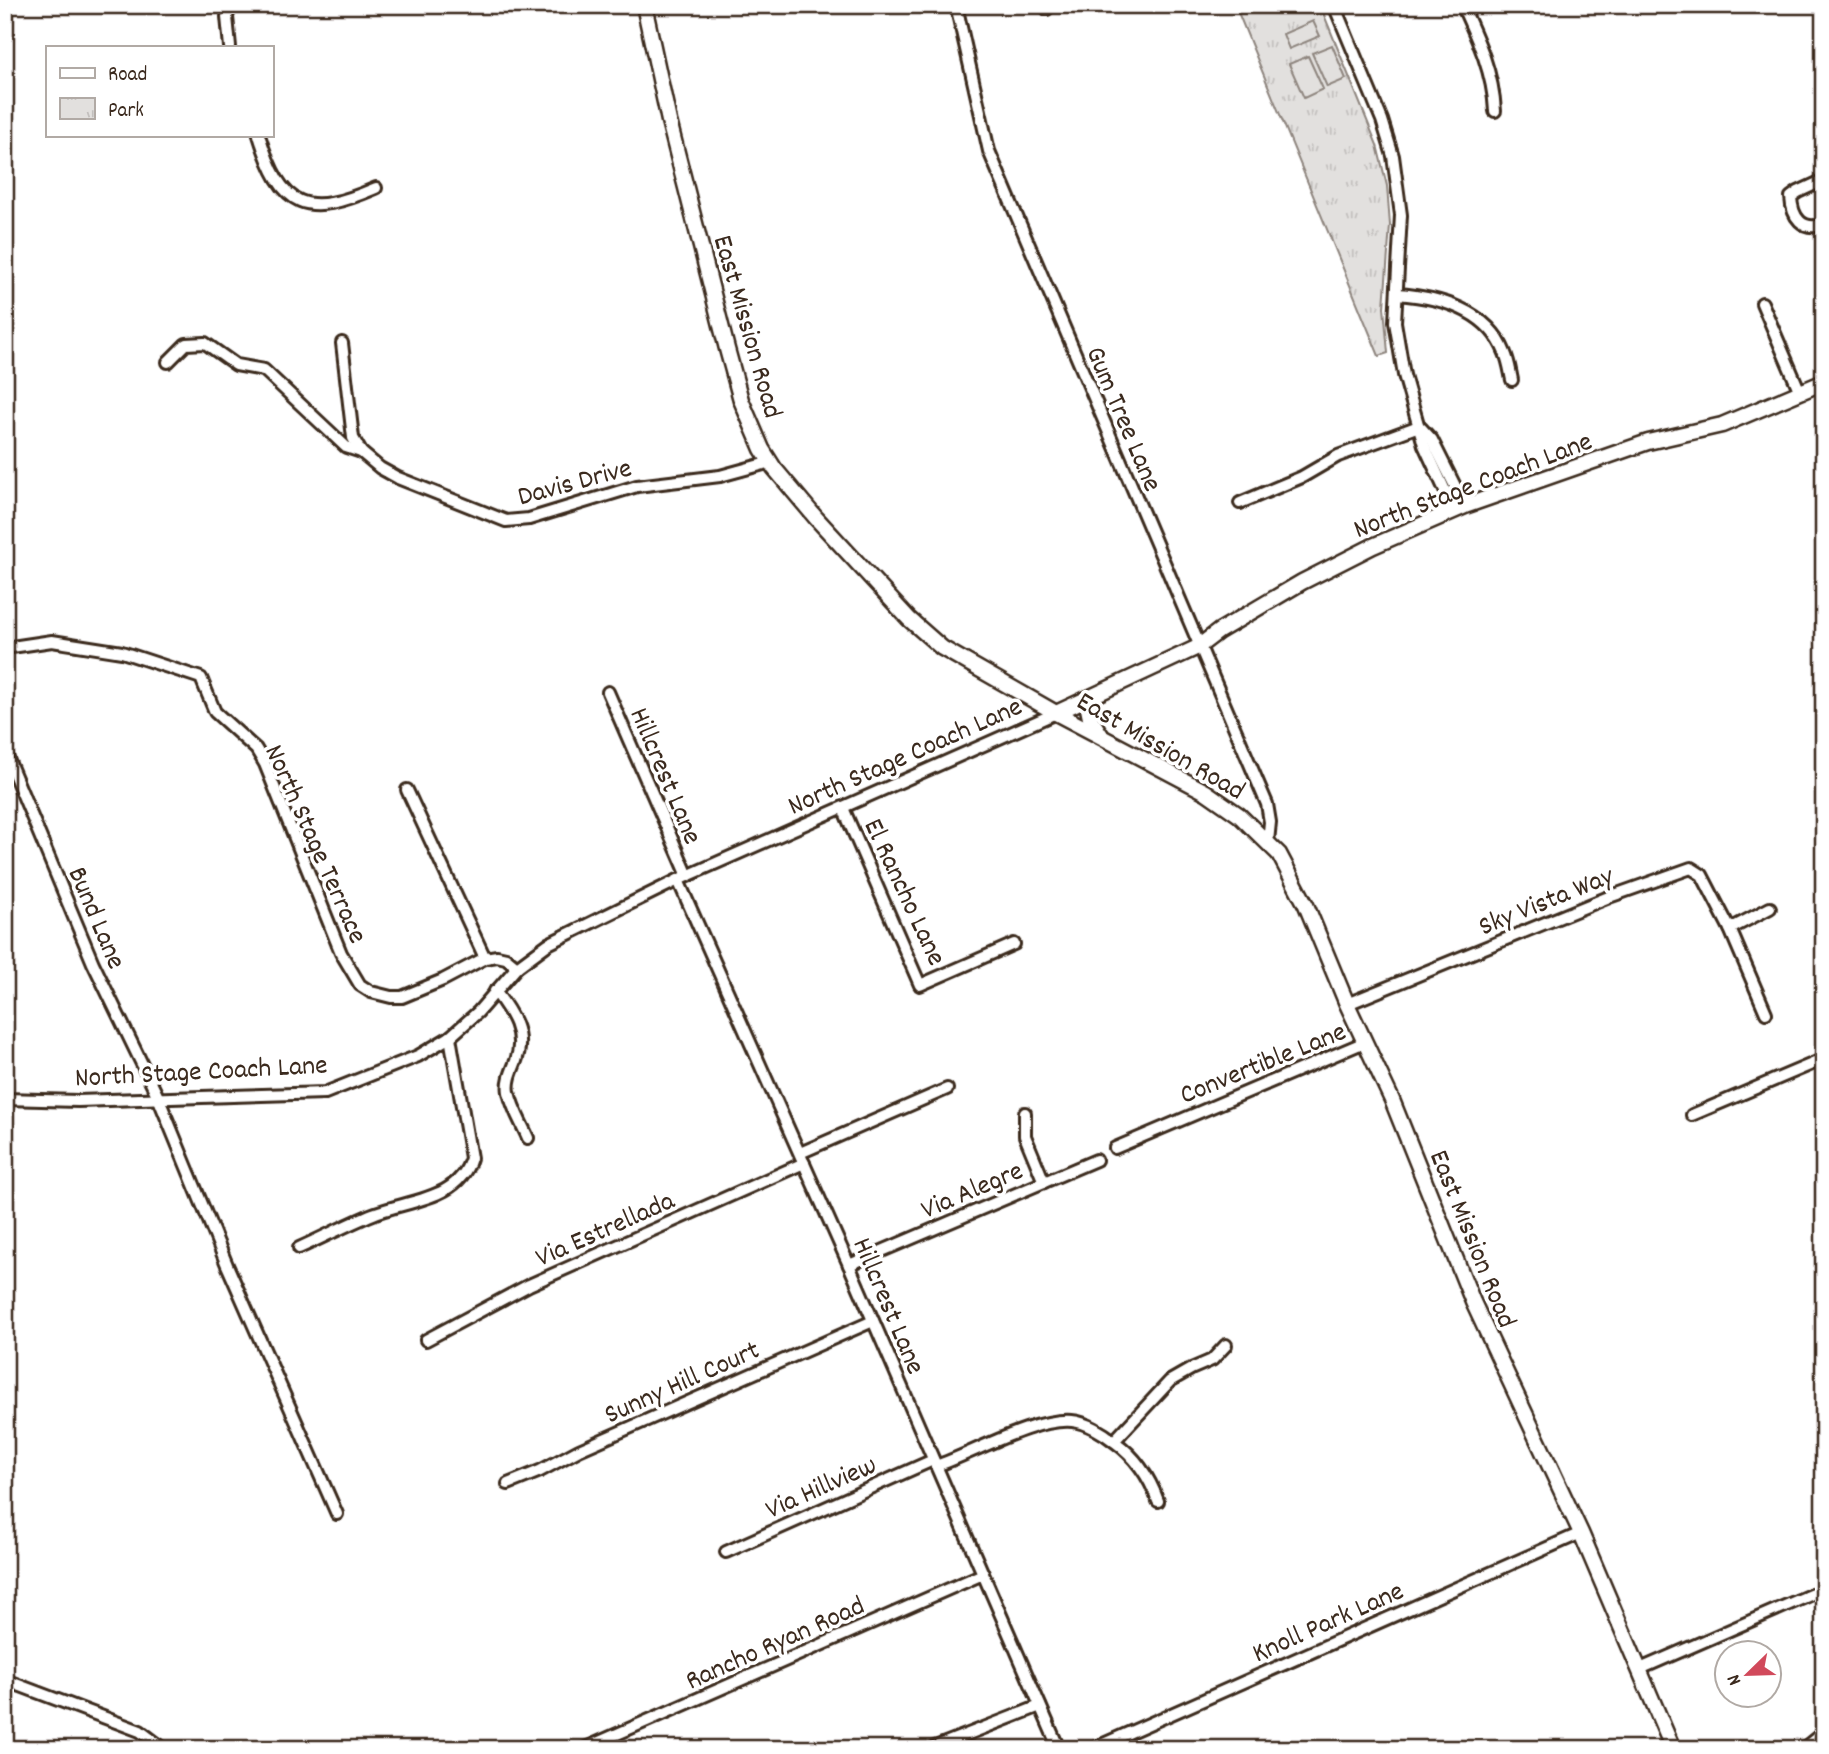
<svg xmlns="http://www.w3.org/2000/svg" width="1829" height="1754" viewBox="0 0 1829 1754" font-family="Dekko,sans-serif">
  <defs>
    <pattern id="park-tufts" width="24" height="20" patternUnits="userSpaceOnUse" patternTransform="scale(1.75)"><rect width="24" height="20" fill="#e2e0de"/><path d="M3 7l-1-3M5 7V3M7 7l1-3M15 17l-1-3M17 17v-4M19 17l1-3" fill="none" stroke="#c3c0be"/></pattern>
  </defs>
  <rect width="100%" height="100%" fill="#fff"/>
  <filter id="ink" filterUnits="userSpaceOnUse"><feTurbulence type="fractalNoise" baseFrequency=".0143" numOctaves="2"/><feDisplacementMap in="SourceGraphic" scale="14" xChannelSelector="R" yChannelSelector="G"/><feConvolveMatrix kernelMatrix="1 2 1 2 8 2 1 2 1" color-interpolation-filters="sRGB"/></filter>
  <g filter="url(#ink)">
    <polygon fill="url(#park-tufts)" stroke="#8e857e" stroke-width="2" points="1235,5 1320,5 1377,145 1387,186 1390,225 1384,307 1388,353 1379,356"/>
    <g fill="#e2e0de" stroke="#8e857e" stroke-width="2">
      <polygon points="1313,21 1320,36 1289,49 1283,34"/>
      <polygon points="1332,45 1346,79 1327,87 1312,53"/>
      <polygon points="1308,56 1323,89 1304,98 1289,64"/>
    </g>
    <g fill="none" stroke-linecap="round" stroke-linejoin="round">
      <g stroke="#3b2a1e" stroke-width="16">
        <g id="minor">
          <polyline points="956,5 989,151 1267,804 1270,822 1268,842"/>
          <polyline points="1334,5 1382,120 1393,156 1401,215 1395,322 1404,375 1424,445 1454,510"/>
          <path d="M1462,5C1478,40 1493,72 1495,111"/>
          <polyline points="1047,9 1050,5"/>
          <polyline points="230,47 227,17 230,5"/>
          <path d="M259,135C282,210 306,218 376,188"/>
          <path d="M1824,180L1798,192L1791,197C1792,217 1802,232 1824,224"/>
          <path d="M1397,294C1439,297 1488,310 1505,353C1509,362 1510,371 1512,380"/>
          <polyline points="1762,303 1800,392"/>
          <polyline points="342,343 353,438 361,452 380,468 398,478 506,521 529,519 637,486 720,476 771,462"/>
          <polyline points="168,362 186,344 205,343 236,365 264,370 346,447 361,452"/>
          <polyline points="1421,428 1432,440 1465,506"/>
          <polyline points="1240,503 1302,477 1338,456 1419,426"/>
          <polyline points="5,648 52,641 122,652 201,678 215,712 256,749 265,764 341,953 360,985 371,992 391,997 402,997 443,980 485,958 497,956 506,958 517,967"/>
          <polyline points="608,692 688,876"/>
          <polyline points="5,752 93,963 158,1097 227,1265 337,1514"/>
          <polyline points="407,790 485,958"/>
          <polyline points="843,808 920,985 1014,944"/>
          <polyline points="678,880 849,1265 1059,1749"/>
          <polyline points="1730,929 1770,908"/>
          <path d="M495,991C511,1012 526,1034 516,1061C512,1071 507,1081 509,1092C512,1108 522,1124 528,1138"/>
          <polyline points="1347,1004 1609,897 1691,868 1702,875 1730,929 1766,1013"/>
          <polyline points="5,1099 78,1101 325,1093 418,1056 450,1037 478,1012 517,967 548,944 678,880 1056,713"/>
          <polyline points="1025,1113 1025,1136 1044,1182"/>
          <polyline points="1692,1115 1824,1059"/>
          <polyline points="1115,1148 1365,1042"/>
          <polyline points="800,1153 947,1089"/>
          <path d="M299,1248C324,1237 348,1224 373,1214C408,1200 459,1200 471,1158L450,1037"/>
          <polyline points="849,1265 1096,1160"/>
          <polyline points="426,1340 529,1285 804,1163"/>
          <polyline points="1114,1441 1170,1381 1191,1369 1212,1360 1226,1345"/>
          <path d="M936,1466C974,1453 1033,1418 1072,1421C1086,1422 1104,1433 1115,1442C1136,1457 1149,1476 1158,1501"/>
          <polyline points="508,1484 540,1471 579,1450 873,1321"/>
          <polyline points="726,1552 933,1460"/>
          <polyline points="1640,1669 1824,1589"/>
          <polyline points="5,1680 140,1731 164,1749"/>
          <polyline points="583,1749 983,1574"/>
          <polyline points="930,1749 1040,1706"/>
          <polyline points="1092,1749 1581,1533"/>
          <polyline points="1803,1749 1824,1732"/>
        </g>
      </g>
      <g stroke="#3b2a1e" stroke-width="19">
        <g id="major">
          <polyline points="644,5 669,121 727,349 741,400 762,449 774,468 816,518 909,619 942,648 1056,713 1206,792 1239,815 1279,854 1306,905 1347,1004 1392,1100 1473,1302 1581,1533 1673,1749"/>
          <polyline points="1086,699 1090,718 1101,735"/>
          <polyline points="1056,713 1198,647 1219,631 1302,582 1373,546 1465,506 1648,442 1722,425 1824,382"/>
        </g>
      </g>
      <use href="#minor" stroke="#fff" stroke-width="10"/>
      <use href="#major" stroke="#fff" stroke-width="14"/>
    </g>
  </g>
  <g text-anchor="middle" stroke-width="7" stroke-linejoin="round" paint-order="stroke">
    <g font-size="28" fill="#3b2a1e" stroke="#fff">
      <text transform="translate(750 326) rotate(74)" y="10">East Mission Road</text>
      <text transform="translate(1126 418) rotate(67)" y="10">Gum Tree Lane</text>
      <text transform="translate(574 480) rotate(-15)" y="10">Davis Drive</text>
      <text transform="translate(1472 483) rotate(-21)" y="10">North Stage Coach Lane</text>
      <text transform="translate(1162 744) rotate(30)" y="10">East Mission Road</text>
      <text transform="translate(904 754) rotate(-24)" y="10">North Stage Coach Lane</text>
      <text transform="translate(668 775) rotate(67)" y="10">Hillcrest Lane</text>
      <text transform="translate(318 843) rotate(66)" y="10">North Stage Terrace</text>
      <text transform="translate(907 891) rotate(65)" y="10">El Rancho Lane</text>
      <text transform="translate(1545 899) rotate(-22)" y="10">Sky Vista Way</text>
      <text transform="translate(99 917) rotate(67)" y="10">Bund Lane</text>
      <text transform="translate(1262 1061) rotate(-22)" y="10">Convertible Lane</text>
      <text transform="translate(201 1069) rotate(-3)" y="10">North Stage Coach Lane</text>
      <text transform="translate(971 1188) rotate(-23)" y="10">Via Alegre</text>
      <text transform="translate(604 1227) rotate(-24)" y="10">Via Estrellada</text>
      <text transform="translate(1475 1238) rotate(68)" y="10">East Mission Road</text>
      <text transform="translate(891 1305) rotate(67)" y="10">Hillcrest Lane</text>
      <text transform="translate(681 1380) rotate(-24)" y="10">Sunny Hill Court</text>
      <text transform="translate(820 1485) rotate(-24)" y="10">Via Hillview</text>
      <text transform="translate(1327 1620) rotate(-24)" y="10">Knoll Park Lane</text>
      <text transform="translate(774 1641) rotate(-24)" y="10">Rancho Ryan Road</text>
    </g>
  </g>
  <rect width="1829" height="1754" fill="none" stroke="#fff" stroke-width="28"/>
  <rect x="14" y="14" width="1801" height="1726" fill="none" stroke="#3b2a1e" stroke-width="2.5" filter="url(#ink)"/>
  <rect x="46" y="46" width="228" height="91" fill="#ffffff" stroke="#b1aaa5" stroke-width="2"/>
  <rect x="60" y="68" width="35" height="10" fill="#ffffff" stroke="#b1aaa5" stroke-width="2"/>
  <text x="108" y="80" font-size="21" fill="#3b2a1e">Road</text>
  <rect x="60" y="98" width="35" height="21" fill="url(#park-tufts)" stroke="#b1aaa5" stroke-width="2"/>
  <text x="108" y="116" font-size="21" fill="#3b2a1e">Park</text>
  <g transform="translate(1748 1674) rotate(247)"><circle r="33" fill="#ffffff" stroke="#b1aaa5" stroke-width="2"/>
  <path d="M0-5L12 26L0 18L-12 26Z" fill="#d1495b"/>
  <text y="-10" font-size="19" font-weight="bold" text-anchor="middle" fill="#3b2a1e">N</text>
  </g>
</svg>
